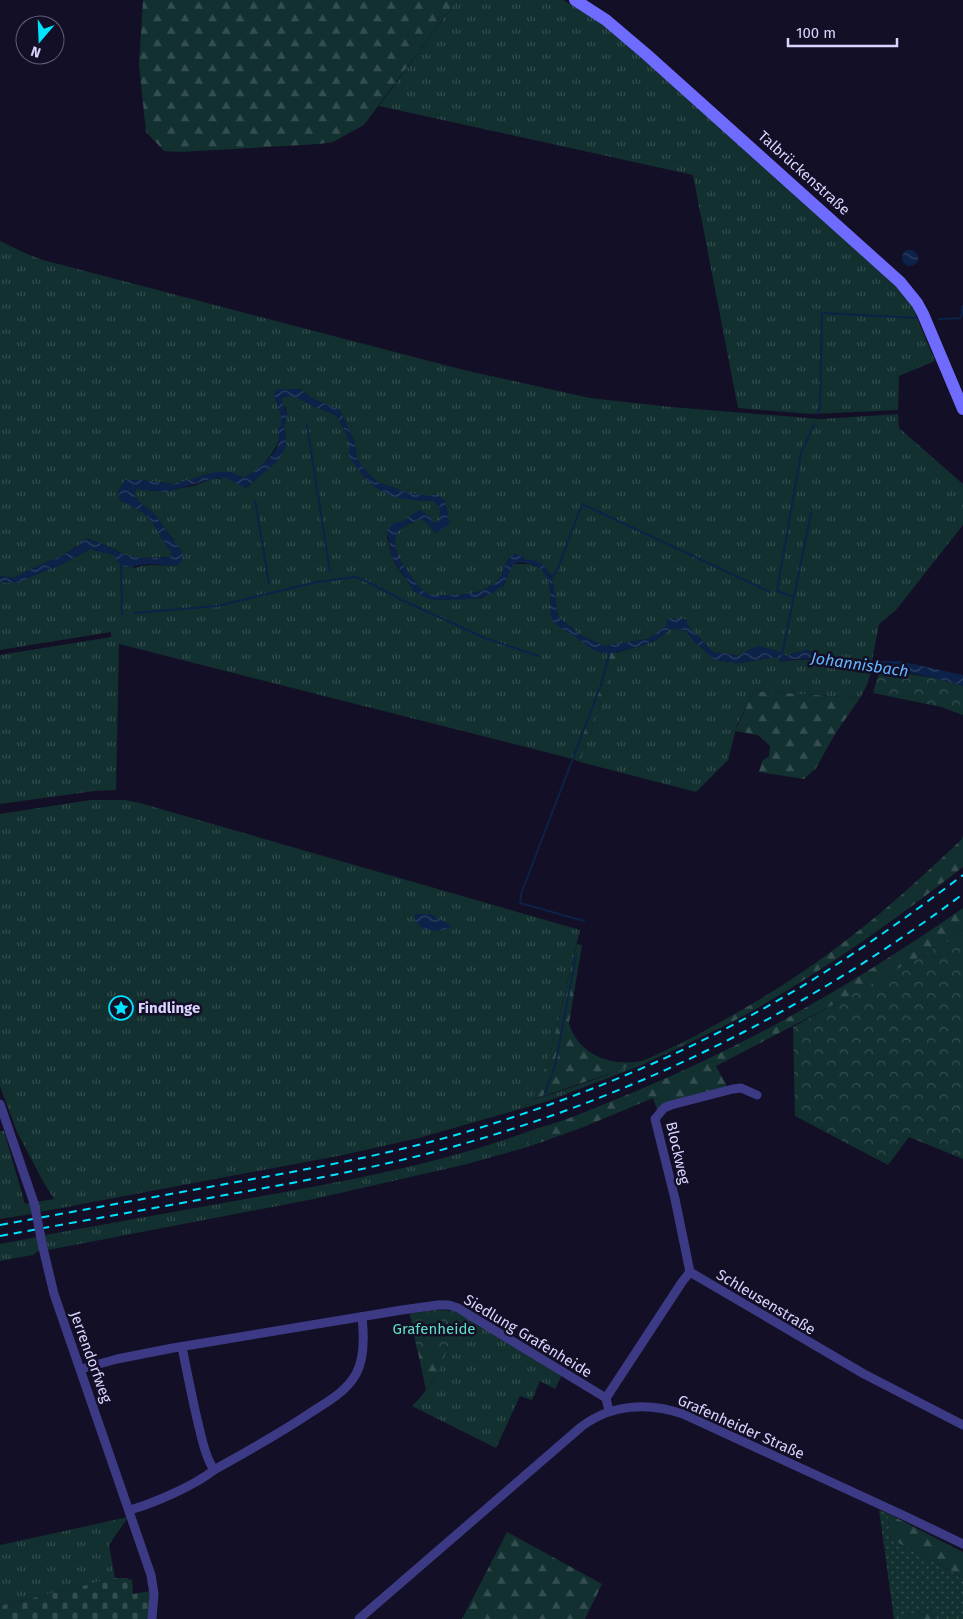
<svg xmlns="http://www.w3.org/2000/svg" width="963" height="1619" viewBox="0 0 963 1619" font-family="'Fira Sans',sans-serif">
  <defs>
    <pattern id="grass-tufts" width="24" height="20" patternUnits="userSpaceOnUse" patternTransform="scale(1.25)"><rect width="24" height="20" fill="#12302f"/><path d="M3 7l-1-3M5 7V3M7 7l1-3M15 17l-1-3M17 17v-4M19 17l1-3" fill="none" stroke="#344d4e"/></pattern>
    <pattern id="forest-firs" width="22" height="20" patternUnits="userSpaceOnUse" patternTransform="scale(1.25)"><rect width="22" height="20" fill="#12302f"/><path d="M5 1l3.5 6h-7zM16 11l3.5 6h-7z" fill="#344d4e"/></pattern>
    <pattern id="cemetery-stones" width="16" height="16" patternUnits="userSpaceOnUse" patternTransform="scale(1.25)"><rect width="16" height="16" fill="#12302f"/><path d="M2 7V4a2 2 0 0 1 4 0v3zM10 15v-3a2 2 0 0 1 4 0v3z" fill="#344d4e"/></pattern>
    <pattern id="park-crowns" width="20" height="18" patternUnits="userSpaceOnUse" patternTransform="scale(1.25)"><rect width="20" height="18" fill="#12302f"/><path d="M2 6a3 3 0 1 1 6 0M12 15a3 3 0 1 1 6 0" fill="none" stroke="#344d4e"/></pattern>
    <pattern id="garden-dots" width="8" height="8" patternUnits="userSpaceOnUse" patternTransform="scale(1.25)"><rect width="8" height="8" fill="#12302f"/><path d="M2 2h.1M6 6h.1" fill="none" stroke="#344d4e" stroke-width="1.8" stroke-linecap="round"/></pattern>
    <pattern id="water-waves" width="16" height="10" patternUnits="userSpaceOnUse" patternTransform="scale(1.25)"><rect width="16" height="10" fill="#0c2248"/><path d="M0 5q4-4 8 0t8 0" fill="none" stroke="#2f4163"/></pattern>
  </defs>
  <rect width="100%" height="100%" fill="#130f26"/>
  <g fill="url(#grass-tufts)">
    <polygon points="457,0 563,0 597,20 618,37 899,287 910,301 935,361 899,376 898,410 811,414 738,408 693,175 379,106"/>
    <path d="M0,241L27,254L43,260L464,370L590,398L671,407L821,419L898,414L899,428L963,484V525L896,610L879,624L872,661L827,657L807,650L785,656L780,652L757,646L738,656L724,653H714L688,626H666L648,639L604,646L582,636L558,617L553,584L550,573L525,560L523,556L515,554C501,563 507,569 499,579C484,597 453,595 432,595C421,592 416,583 409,574C401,563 386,540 402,528C407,524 415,521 421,519L425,521L435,532L440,531L449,524L445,500L409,493L377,482L360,465L357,458L355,443L340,410L313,399L300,389L274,395C276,401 279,408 281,414C286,441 267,467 243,478L230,472L174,484L141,480H125L118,492L120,500C130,506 142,510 150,519C158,529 162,542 172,552L171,557L137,558L123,554L105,545L88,539L62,556L42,564L14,578L0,576Z"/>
    <path d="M287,396C300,396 302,401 313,406C321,409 329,412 337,416C341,424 347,434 350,444C351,448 350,452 352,456C367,493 396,501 434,501C441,508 443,514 438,522H432L414,513L387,536L393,560L399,570L411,586L435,600L482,598L504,585L510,567L514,564H530L541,568L548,578L551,594L550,611L566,630L601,653H608L601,683L573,759L119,644L116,790L95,791L0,804V655L111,637V632L0,650V582L13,583L61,565L90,549L114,555L135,568C149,562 163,567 178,565L174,540L167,532L161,522L150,510L142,505L134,495L136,489L155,491L170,490L193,486L211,479L226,478L246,488L272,465L286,440L284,426L287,416L286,409L282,403V398Z"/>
    <path d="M671,628L686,631L695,642L715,660L739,663L777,657L780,662C813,656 836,662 867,672L872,669L867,685L860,698L754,691L737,725L728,760L696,792L580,762L619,652C640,645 654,646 671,628Z"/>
    <path d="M90,800H125L140,803L580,930L549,1059L533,1100C596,1080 658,1058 715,1025L716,1028L642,1065L545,1102L419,1138L343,1155L40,1212L37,1202L54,1199L44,1183L17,1132L0,1086V814Z"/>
    <path d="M535,1129L528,1147L467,1164L314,1199L48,1250L45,1235C114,1223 182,1210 251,1198C346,1181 444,1163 535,1129Z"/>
    <polygon points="0,1131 4,1131 25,1204 30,1203 32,1214 0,1219"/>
    <polygon points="37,1237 40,1250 33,1255 0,1261 0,1244"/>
    <path d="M461,1314L562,1375L555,1389L540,1381L532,1400L520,1396L496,1448L412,1406C438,1382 448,1347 461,1314Z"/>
    <polygon points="128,1517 109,1545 115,1578 0,1606 0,1545"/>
  </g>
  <g fill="url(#forest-firs)">
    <polygon points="143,0 457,0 364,125 333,142 319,144 180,152 164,151 146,132 139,65"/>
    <polygon points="619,652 580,762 573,759 601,683 608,653"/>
    <polygon points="754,691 860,698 835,734 816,768 804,779 759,772 762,761 769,756 770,746 758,735 735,731"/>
    <path d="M963,836V867C890,924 814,978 732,1022C702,1037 672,1051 642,1065L716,1028L715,1025C763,999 810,969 853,935C891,906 927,872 962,839Z"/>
    <path d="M963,908V930L928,952L848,997L716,1066L728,1088L671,1101L657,1110L653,1098L581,1128L528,1147L535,1129C569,1120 601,1105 634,1092C750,1044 860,980 963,908Z"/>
    <path d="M577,944L582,945L569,1023C578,1055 612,1067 642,1061L617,1071L532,1100L549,1059Z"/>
    <polygon points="437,1310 452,1311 461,1314 440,1368 426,1390 410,1314"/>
    <polygon points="887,1513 963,1552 963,1578 891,1539"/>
    <polygon points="507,1532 602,1584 585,1619 462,1619"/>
    <polygon points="933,1611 934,1619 904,1619 904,1614"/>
  </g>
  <polygon fill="url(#cemetery-stones)" points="115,1578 128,1578 129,1580 132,1579 133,1594 150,1591 149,1619 0,1619 0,1606"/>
  <g fill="url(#park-crowns)">
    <polygon points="880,669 940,679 963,686 963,715 941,707 873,693"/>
    <polygon points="963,930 963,1159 909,1137 888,1165 795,1116 793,1027 928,952"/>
    <polygon points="437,1310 452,1311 461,1314 449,1346 417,1350 410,1314"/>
  </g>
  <polygon fill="url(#garden-dots)" points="879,1510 887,1513 891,1539 963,1578 963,1619 934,1619 933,1611 905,1614 904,1619 894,1619"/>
  <g fill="url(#water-waves)">
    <circle cx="910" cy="258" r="8"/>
    <path d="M276,389H300L313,399L340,410L355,443L357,458L361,465L377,482L409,493L428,496L435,494L445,500L450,524L440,531L435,532L425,521L421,519C415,521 407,524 402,528C386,540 401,563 409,574C416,583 421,592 432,595C453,595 484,597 499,579C507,569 501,563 515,554L523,556L525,560C556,557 554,596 558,617L582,636L604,646L648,639L666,626L668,618L686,619L688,626L714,653H724L738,656L757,646C766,649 778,649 785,656L807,650L827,657L872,661H899L963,675V686C949,681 883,665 870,669C868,670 866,672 864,673L857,672C851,660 810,659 796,659C791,659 785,661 780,662L777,657L739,663L715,660L695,642L686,631L671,628C658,642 643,646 624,650C617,651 610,655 602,653C592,651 581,641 573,635C566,631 556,626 552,619C549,613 550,607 551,600C552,585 547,568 531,564C504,557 513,575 503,585C485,604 458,598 435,600L428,599L413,591L411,586L393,560L387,530L395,522H402L414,513L420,510L431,517L432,522H438L441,514L439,506L434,501C388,501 374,493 348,455C354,444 342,426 337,416C329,412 321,409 313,406C301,401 295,393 282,398C282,405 287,410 287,417C286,421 284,425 284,429C284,434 287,439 286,445C282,462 259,477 245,488L226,478L211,479L167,492L136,489L134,495L142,505L150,510L161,522L167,532L183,553L182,560L178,565C168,566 159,564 149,564C136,564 123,575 114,555L90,549L61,565L35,575L18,583L0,582V576L14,578L42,564L62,556L80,545L82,540C98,538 109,549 123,554C138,560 156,558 171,557L172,552C162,542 158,529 150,519C142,510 130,506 120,500L118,492L125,480H141L174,484L215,472H230L243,478C255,472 274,457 278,445C280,440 278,433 278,428L281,426V415L274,395Z"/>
    <path d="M416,914H430L452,926C445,932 431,931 422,928L415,920L414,916Z"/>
  </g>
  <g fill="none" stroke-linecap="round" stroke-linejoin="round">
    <g stroke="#0c2248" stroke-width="2">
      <polyline points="939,319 961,318 963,306"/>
      <polyline points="817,414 820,407 822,313 917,318"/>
      <polyline points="307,425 330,572"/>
      <polyline points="255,500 269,584"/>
      <polyline points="121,563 122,614"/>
      <polyline points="551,578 557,571 582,504 770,592"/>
      <polyline points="794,597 777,591 801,453 814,425"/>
      <polyline points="134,613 217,606 317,582 355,577 366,581 402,600 487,639 539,656"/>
      <polyline points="782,655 811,513"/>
      <polyline points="584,921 520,903 521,894 601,685 610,652"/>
      <polyline points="544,1096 555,1066 576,956"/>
    </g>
    <g stroke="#3d3a85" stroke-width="9">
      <polyline points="0,1104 34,1203"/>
      <polyline points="43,1248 54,1294 151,1575 154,1594 152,1619"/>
      <polyline points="690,1272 864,1374 963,1425"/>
      <polyline points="690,1272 675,1199 655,1119 664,1108 671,1105 733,1089 741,1088 757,1095"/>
      <path d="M182,1347C187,1372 192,1398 198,1423C202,1439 205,1456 214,1470C246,1452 279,1434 310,1413C327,1402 346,1392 356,1374C365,1358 364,1335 362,1317"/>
      <polyline points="81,1369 117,1359 173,1348 402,1310 438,1305 449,1305 458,1308 606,1398 609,1411"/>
      <polyline points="606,1398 682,1282 690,1272"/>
      <path d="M130,1510C154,1503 194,1486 214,1470"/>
      <path d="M359,1619L581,1427C611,1404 648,1402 683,1414L907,1517L963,1544"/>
    </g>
    <polyline stroke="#6f6bff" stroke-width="12" points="575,0 606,20 646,54 900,282 917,303 923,314 963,409"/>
    <g stroke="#00e5ff" stroke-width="2" stroke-dasharray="8 6" stroke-linecap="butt">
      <path d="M0,1225C77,1211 154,1197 231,1183C320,1167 409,1151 495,1123C605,1088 711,1042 809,982C862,949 913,913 963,875"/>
      <path d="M0,1236C75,1222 150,1209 225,1195C304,1181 382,1167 459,1145C641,1094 812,1007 963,894"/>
    </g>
    <polyline stroke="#3d3a85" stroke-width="9" points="34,1203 43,1248"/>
  </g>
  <defs>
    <g id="sight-ring" transform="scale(1.25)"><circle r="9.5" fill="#130f26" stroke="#00e5ff" stroke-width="1.5"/><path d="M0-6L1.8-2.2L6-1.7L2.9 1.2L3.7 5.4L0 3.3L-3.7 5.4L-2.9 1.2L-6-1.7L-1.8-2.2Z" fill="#00e5ff"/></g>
  </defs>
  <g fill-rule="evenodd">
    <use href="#sight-ring" x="121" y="1008"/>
  </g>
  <g text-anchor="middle" stroke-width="5" stroke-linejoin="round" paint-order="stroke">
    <g font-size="15" fill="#d9d4ff" stroke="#130f26">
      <text transform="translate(804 173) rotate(42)" y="5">Talbrückenstraße</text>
      <text transform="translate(678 1153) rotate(77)" y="5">Blockweg</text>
      <text transform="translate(766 1302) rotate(31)" y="5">Schleusenstraße</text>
      <text transform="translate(528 1336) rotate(31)" y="5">Siedlung Grafenheide</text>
      <text transform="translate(91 1357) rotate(70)" y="5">Jerrendorfweg</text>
      <text transform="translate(741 1427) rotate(24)" y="5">Grafenheider Straße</text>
    </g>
    <g font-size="15" font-weight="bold" fill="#d9d4ff" stroke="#130f26" text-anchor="start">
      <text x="138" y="1013">Findlinge</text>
    </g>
    <g font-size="15" fill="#5fe0c0" stroke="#130f26">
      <text x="434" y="1334">Grafenheide</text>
    </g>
    <g font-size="16" font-style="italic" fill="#62b6ff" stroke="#130f26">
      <text transform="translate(860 664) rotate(8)" y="6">Johannisbach</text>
    </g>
  </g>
  <g transform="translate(40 40) rotate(199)"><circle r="24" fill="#130f26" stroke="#625e7d"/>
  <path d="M0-4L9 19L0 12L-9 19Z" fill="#00e5ff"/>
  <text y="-8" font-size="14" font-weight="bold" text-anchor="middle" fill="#d9d4ff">N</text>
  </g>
  <path d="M788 38v8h109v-8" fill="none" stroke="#d9d4ff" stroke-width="2.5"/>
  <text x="796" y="38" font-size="15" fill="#d9d4ff" stroke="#130f26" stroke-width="4" paint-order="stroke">100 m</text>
</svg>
